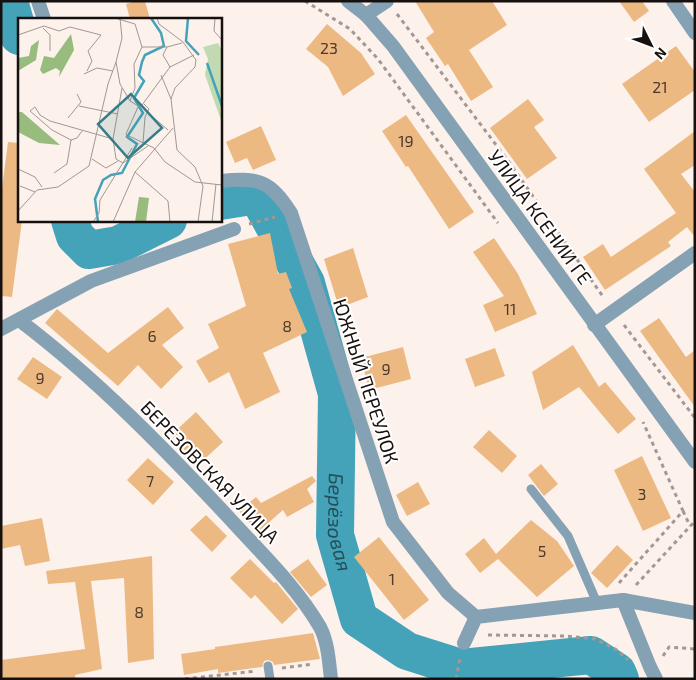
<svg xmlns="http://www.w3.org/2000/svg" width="696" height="680" viewBox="0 0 696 680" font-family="'Exo 2',sans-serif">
  <rect width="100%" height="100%" fill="#fdf1ec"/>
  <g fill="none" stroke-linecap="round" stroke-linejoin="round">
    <g stroke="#45a3b9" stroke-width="38">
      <polyline points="9,1 19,36"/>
      <path id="s1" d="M220,201L257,195L306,283L337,394L335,535L359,619L407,651L461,668L591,655L617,672L620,679"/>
      <polyline points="70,220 75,236 89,250 118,245 168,220"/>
    </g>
  </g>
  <g fill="#edb983">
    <polygon points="136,1 145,1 150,19 130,19 126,4"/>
    <polygon points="415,1 492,1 507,25 469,50 493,87 471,101 448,64 445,66 426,38 434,32"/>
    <polygon points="619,1 642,1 649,11 634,22"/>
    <polygon points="327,24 361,53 375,74 343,96 328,67 306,49"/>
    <polygon points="676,46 695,72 695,90 649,122 622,84"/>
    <polygon points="528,99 544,120 534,127 557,158 527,179 490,128"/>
    <polygon points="406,115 474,212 449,229 408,166 406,167 382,131"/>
    <polygon points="261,126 276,160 253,170 247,158 235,163 226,142"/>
    <polygon points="695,131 695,165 681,174 695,192 695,237 687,227 668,242 671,246 605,290 583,257 603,244 611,257 676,213 644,169"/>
    <polygon points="8,142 19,143 19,220 22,220 12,297 1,296 1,196"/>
    <polygon points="270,233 278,274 286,272 292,288 289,289 307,332 263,353 280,392 245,409 229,372 209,383 196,361 219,348 208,324 246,306 228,244"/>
    <polygon points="494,238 518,274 537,314 495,332 483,305 504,296 473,252"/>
    <polygon points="353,248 368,297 339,308 324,259"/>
    <polygon points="168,307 184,328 162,345 183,367 161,389 138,365 118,386 45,323 57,309 108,353"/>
    <polygon points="659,318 686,357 695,350 695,407 640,331"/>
    <polygon points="573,345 599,387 605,382 636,419 618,434 579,387 543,410 532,372"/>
    <polygon points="403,347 411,379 369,390 361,358"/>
    <polygon points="495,348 505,376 475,387 465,359"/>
    <polygon points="33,357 62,377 47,399 17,379"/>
    <polygon points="196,412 223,442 198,465 171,435"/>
    <polygon points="489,430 517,456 502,473 473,447"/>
    <polygon points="642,456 671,518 643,531 614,470"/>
    <polygon points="148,458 174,482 153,505 127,480"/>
    <polygon points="541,464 558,484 544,496 528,475"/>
    <polygon points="312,476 316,481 307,489 314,502 287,517 283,510 258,532 239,511 256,497 261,503"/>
    <polygon points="418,482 430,504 407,516 396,495"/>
    <polygon points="206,515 227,536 212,552 190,530"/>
    <polygon points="42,518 50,561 25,566 20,545 1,549 1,526"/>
    <polygon points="531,520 557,541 574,566 537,597 498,559 480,573 465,554 484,538 496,554"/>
    <polygon points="379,537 429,600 404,620 354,557"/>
    <polygon points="617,545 633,560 607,588 591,573"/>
    <polygon points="152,556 154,659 128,663 124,578 91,581 102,669 75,675 76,679 1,679 1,660 85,649 75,582 48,584 46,571"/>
    <polygon points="250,559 274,583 276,582 298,609 282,624 255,595 251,599 230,578"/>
    <polygon points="308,559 327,585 311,597 290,572"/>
    <polygon points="313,633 320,659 274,665 273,662 268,660 264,661 262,667 218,673 218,669 184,675 181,654 215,649 215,647"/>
  </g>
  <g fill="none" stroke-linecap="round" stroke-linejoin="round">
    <g stroke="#a29894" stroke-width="3" stroke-dasharray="4 4" stroke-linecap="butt">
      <polyline points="305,1 350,29 378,59 498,223"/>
      <polyline points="397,14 509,162 604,298"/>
      <polyline points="249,224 275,217"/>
      <polyline points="624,325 695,418"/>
      <polyline points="683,511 690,526"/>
      <polyline points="619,583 683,511 643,422"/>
      <polyline points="636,585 695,521"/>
      <polyline points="488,635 565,636 595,639 617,650 628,660"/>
      <polyline points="663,656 669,647 695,649"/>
      <polyline points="282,668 313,664"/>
      <polyline points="185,679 256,671"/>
      <polyline points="456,679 460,658"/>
    </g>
    <g stroke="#85a2b4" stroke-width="9">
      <polyline points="531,489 568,536 597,603"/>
      <polyline points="268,666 270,679"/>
    </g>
    <g stroke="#85a2b4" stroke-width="14">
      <polyline points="38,1 44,19"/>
      <polyline points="366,15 387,1"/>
      <path d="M220,181C258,177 270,180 291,213L393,522L448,593L476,617"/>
      <path d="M19,320C97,379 164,448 231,520C262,554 297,587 320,627C328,642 329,662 331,679"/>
      <polyline points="594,325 695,253"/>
      <polyline points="1,329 91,281 234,229"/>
      <polyline points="464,643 476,617 623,600 650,667 656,679"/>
    </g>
    <g stroke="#85a2b4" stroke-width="14">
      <polyline points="348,1 366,15 393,46 695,462"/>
      <polyline points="673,1 695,33"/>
      <polyline points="623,600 695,613"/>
    </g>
  </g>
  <g text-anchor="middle" stroke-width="4" stroke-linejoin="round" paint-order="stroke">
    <g font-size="16" fill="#4c3a2b">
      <text x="329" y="54">23</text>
      <text x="660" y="93">21</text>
      <text x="406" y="147">19</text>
      <text x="510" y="315">11</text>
      <text x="287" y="332">8</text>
      <text x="152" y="342">6</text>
      <text x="386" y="375">9</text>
      <text x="40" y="384">9</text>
      <text x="150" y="487">7</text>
      <text x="642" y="500">3</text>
      <text x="542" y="557">5</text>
      <text x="392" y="585">1</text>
      <text x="139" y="618">8</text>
    </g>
    <g font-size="19" fill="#16100e" stroke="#fff">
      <text transform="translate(540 217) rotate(54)" y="7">УЛИЦА КСЕНИИ ГЕ</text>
      <text transform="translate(366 381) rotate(72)" y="7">ЮЖНЫЙ ПЕРЕУЛОК</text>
      <text transform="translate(210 472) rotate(46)" y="7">БЕРЕЗОВСКАЯ УЛИЦА</text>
    </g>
    <g font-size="20" font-style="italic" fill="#254f59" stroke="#fff">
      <text dy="7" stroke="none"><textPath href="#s1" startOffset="382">Берёзовая</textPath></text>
    </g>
  </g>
  <g transform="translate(18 18)">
    <rect width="204" height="204" fill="#fdf1ec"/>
    <path d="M200,25L204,33V105L187,57L190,41L185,29Z" fill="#c1dab1"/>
    <path d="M53,16L56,32L41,59L42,53L38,50L25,56L22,52L26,38L36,40ZM21,22L18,42L0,53V40L11,38L13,28ZM0,94H4L42,127L21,125L0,114ZM121,179L131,180L128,204H117Z" fill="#97bc7e"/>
    <path fill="none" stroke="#45a3b9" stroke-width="2.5" d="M170,0L168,23L181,37M189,45L204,88M80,204L77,181L85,162L93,157L104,155L119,126L109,119L125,95L116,80L126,63L121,57L124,44L127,37L146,28L143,15L133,0"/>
    <path fill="none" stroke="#a19793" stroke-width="1" d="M97,0L117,6L124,29L116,46L117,70L112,83M102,0L104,20L98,44L102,66L112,83L122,89M139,0L141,6L165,24L178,42L177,49L157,70L153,81L159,132L177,149L185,168L180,204M197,0L196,13L204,22M25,10L32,17V33M0,17L26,8L41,13L52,9L83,17L70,33L74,43L69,53M124,29H149L164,25M149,29L145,37L152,49M66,56L79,50L95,53M143,57L153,81M104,70L95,121L98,141L105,145M124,87L152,49L176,37M61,88L100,96M129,94L150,112M50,100L63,84L59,76M64,113L59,120L53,122L34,112L12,93L17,89L22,97L32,103L95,121M111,118L136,130L147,144L177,164L204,167M110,121L108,116L120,89M125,125L127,99L131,91L126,86M74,141L88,150L100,143M105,145L130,128M0,151L17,159L24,169M117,154L150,183L152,204M36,155L49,146L53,122M2,168L17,174M0,193L19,172L40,169L71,148L90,66L98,44M75,204L81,195L82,182L114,130M95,204L117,154L155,110M194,204L198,166"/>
    <path fill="#367d88" fill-opacity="0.15" stroke="#367d88" stroke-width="2.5" d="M113,76L144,110L110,140L80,106Z"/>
    <rect width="204" height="204" fill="none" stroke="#16100e" stroke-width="2.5"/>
  </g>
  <rect width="696" height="680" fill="none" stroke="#16100e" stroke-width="5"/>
  <g transform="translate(651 45) rotate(132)" stroke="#ffffff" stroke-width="4" paint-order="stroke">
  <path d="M0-4L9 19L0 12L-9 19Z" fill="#16100e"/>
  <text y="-8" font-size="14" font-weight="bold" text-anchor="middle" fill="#16100e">N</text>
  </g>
</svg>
